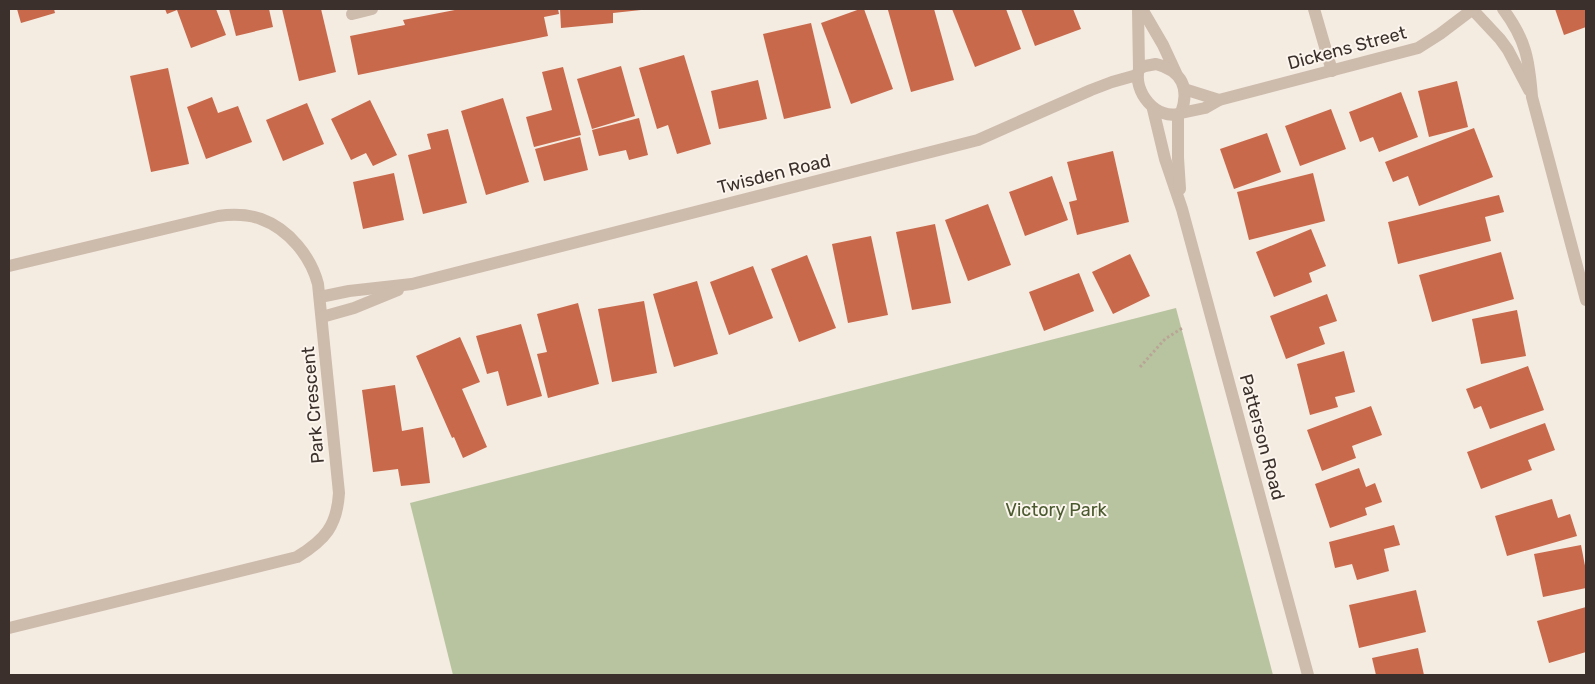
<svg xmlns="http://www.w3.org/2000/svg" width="1595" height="684" viewBox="0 0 1595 684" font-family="Rubik,sans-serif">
  <rect width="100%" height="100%" fill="#f4ebe1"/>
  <polygon fill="#b8c4a0" points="1176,308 1273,675 453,675 410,503"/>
  <g fill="#c8694b">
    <polygon points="17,9 54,9 55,13 21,23"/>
    <polygon points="165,9 216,9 226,35 191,48 177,10 167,14"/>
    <polygon points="229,9 269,9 273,27 236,36"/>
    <polygon points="282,9 321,9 336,72 299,81"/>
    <polygon points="460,9 558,9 559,14 544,17 548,36 358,75 350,36 405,25 403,20"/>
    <polygon points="560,9 641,9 641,10 613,13 613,23 561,28"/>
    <polygon points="860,9 864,9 893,89 851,104 821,23"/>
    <polygon points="893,9 934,9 954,80 911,92 888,10"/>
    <polygon points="952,9 1006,9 1021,49 975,67"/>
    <polygon points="1021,9 1073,9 1081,29 1035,46"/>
    <polygon points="1555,9 1586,9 1586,27 1564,35"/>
    <polygon points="811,23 831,108 784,119 763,34"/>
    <polygon points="684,55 711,144 677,154 668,125 657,129 639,68"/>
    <polygon points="621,66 635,116 592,129 577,79"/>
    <polygon points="563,67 581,135 534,147 526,117 552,110 542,72"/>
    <polygon points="168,68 189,164 151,172 130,76"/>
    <polygon points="758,80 767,119 719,129 711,91"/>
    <polygon points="1457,81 1468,127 1429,137 1418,91"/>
    <polygon points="1401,92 1418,137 1379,152 1373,137 1360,142 1349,112"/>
    <polygon points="212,97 218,113 238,106 252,142 206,159 187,107"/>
    <polygon points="503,98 529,182 486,195 461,111"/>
    <polygon points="370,100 397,155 373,166 366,153 351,160 331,119"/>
    <polygon points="307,103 324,144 283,161 266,120"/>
    <polygon points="1331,109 1346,149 1300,166 1285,126"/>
    <polygon points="639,118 648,155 629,160 626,150 599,156 592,130"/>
    <polygon points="1474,128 1493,177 1419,206 1408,176 1393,182 1385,162"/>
    <polygon points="448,129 467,203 423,214 408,155 431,149 427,134"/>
    <polygon points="1267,133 1281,172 1234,189 1220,149"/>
    <polygon points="580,137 588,170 544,181 535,149"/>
    <polygon points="1113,151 1129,222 1077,235 1069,202 1077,200 1067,162"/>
    <polygon points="394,173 404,220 363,229 353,182"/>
    <polygon points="1313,173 1325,221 1249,240 1237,192"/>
    <polygon points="1052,176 1068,220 1025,236 1009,192"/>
    <polygon points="1499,195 1504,212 1485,217 1491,241 1398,264 1388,222"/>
    <polygon points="988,204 1011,265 968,281 945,220"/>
    <polygon points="935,224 951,303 912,310 896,232"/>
    <polygon points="1311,229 1326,266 1309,273 1312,282 1274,297 1256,252"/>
    <polygon points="871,236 888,315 848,323 832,244"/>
    <polygon points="1501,252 1514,299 1432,322 1419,275"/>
    <polygon points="1130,254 1150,296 1113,314 1092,272"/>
    <polygon points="807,255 836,328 799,342 771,269"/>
    <polygon points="753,266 773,318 729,335 710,282"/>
    <polygon points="1079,273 1094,311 1044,331 1029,292"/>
    <polygon points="697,281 718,354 674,367 653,294"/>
    <polygon points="1327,294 1337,321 1319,327 1325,344 1286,359 1270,316"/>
    <polygon points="644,301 657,373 612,382 598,309"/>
    <polygon points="578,303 599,384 548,398 537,354 547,352 537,314"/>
    <polygon points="1517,310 1526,356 1481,364 1472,319"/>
    <polygon points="521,324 542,396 507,406 498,371 487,374 476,336"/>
    <polygon points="460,337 480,382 462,389 487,447 463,458 454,437 452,438 416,356"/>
    <polygon points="1344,351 1355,392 1335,397 1338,407 1310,415 1297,364"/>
    <polygon points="1528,366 1544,410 1490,429 1481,406 1474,409 1466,389"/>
    <polygon points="395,385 402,431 423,427 430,483 401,486 398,469 373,472 362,390"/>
    <polygon points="1371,406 1382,435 1352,446 1356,458 1322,471 1307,430"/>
    <polygon points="1545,423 1555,450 1528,460 1532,470 1481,489 1467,452"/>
    <polygon points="1359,468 1366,487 1375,483 1382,502 1365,508 1367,515 1330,528 1315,484"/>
    <polygon points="1552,499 1558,518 1570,514 1577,536 1507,556 1495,516"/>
    <polygon points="1394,525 1400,545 1384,549 1389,571 1357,580 1352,564 1335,568 1329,542"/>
    <polygon points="1581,545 1586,571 1586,588 1543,597 1534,554"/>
    <polygon points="1416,590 1426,632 1359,648 1349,605"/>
    <polygon points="1586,607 1586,629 1585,629 1586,652 1549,663 1537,621"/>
    <polygon points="1418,648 1424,675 1376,675 1372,658"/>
  </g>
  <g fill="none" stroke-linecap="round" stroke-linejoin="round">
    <polyline stroke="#b9a596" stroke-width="3" stroke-dasharray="2.5 2.5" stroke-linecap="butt" points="1140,367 1165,339 1184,327"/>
    <g stroke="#cdbbac" stroke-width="12">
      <polyline points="1138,9 1139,69"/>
      <polyline points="1142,9 1163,45 1176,73"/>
      <polyline points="1314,9 1332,71"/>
      <polyline points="1472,9 1500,39 1508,50 1529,90"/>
      <path d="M1503,9C1526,40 1529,59 1532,97L1586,300"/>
      <polyline points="352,14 372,9"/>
      <path d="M1156,64C1182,71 1190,88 1181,113C1157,122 1132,91 1139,69L1145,66Z"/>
      <polyline points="1184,89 1219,100"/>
      <polyline points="1153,109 1165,159 1182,209 1308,675"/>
      <polyline points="1181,113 1205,108 1219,100 1418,48 1440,34 1473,9"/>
      <polyline points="1178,114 1178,158 1180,189"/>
      <path d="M9,266L218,216C233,214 247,214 261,219C289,229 311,257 318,284L339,493C337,526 325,540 297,557L9,628"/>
      <polyline points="320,297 349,291 412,284 978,140 1091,90 1112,82 1137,75"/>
      <polyline points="322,317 354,308 398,290"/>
    </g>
  </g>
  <g text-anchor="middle" stroke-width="4" stroke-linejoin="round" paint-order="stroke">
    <g font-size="18" fill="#3b302b" stroke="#fbf5ee">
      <text transform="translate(1347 48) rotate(-15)" y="6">Dickens Street</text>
      <text transform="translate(774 174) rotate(-14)" y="6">Twisden Road</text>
      <text transform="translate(313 405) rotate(-95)" y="6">Park Crescent</text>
      <text transform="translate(1262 437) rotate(75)" y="6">Patterson Road</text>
    </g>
    <g font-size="18" fill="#4a5a2e" stroke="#fbf5ee">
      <text x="1056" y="516">Victory Park</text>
    </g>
  </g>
  <rect width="1595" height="684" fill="none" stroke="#3b302b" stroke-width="20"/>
</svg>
